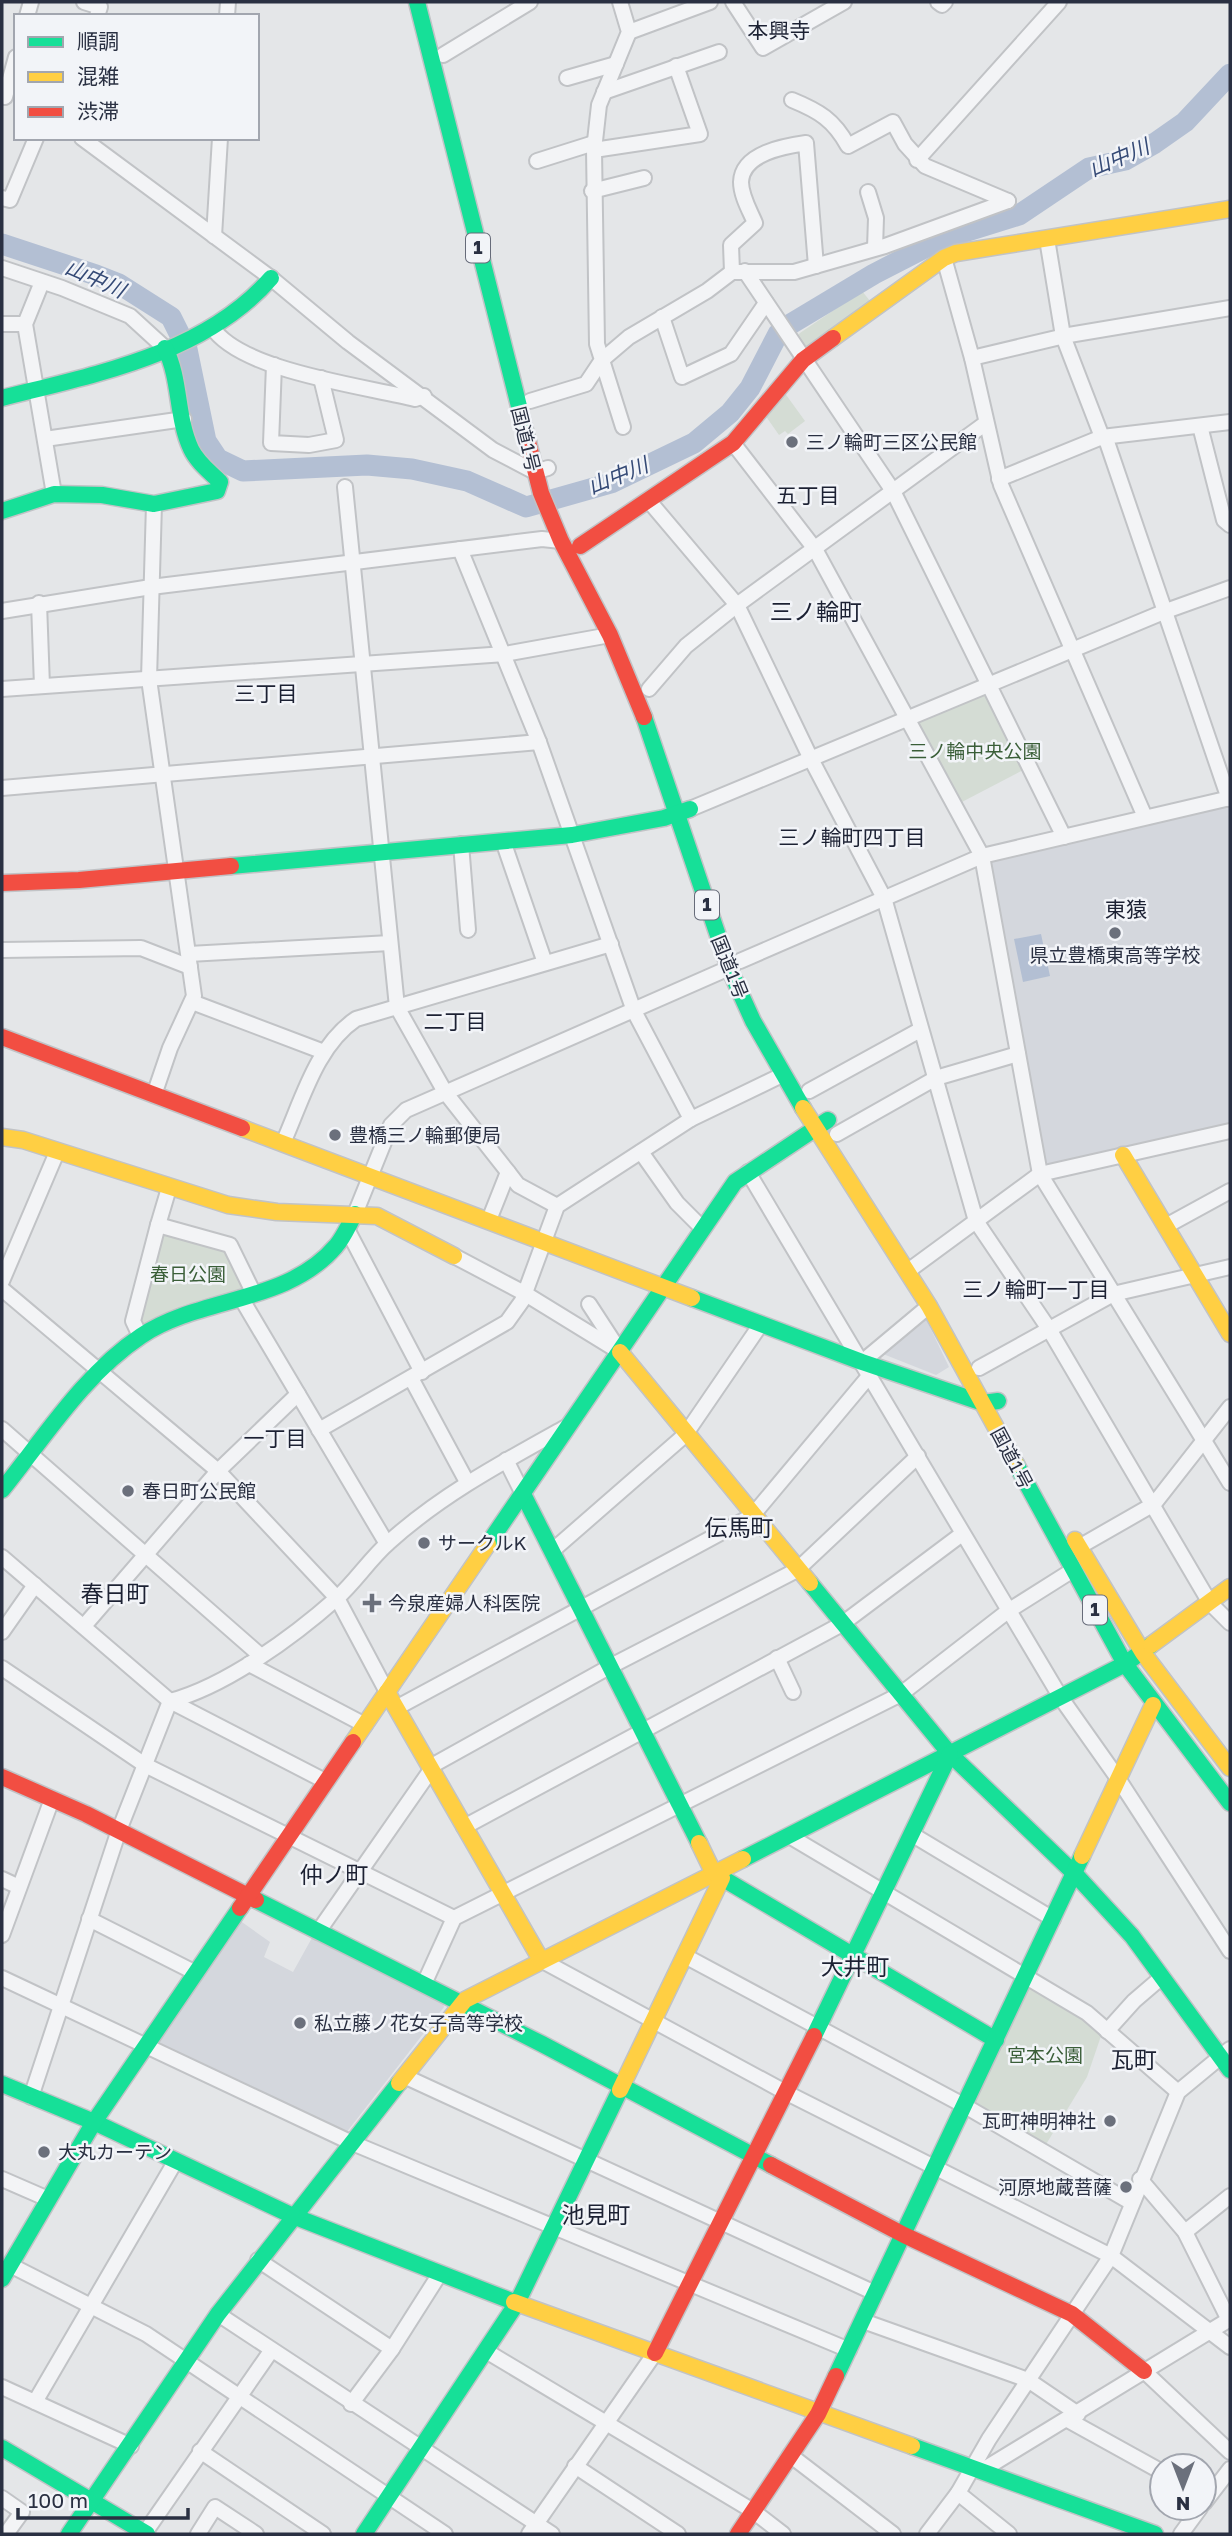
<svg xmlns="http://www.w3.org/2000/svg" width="1232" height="2536" viewBox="0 0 1232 2536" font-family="'Golos Text','Noto Sans JP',sans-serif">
  <rect width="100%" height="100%" fill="#e4e6e8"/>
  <g fill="#d4d7dd">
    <polygon points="1230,804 1230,1125 1049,1165 1043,1159 988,863 991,859"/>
    <polygon points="925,1317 949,1367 936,1375 878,1352"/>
    <polygon points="239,1920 270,1942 264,1957 293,1972 313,1936 443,2002 444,2007 346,2133 157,2042"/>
  </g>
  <g fill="#d4dcd4">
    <polygon points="862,291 870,301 802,349 795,338 800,333"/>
    <polygon points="784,392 805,421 788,434 785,431 779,435 765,415"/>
    <polygon points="989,692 1025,769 960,803 918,721"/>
    <polygon points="164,1230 229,1251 249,1290 143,1326 138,1318"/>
    <polygon points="1032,1987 1078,2015 1101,2036 1087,2077 1045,2146 972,2103 1026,1988"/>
  </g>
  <polygon fill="#b3bfd3" points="1041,934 1050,976 1023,982 1014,939"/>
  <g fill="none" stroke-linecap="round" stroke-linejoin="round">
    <polyline stroke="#b3bfd3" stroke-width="21" points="2,244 96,275 119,284 171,317 187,349 206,441 218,459 243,471 367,465 412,469 467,481 526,507 611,483 694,443 730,413 750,388 778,334 789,325 874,274 942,239 1019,215 1089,168 1125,160 1155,143 1185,122 1230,74"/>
    <g stroke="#c1c3c6" stroke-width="18">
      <g id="street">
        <polyline points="84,2 100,7 97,16"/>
        <polyline points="733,2 763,48 844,2"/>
        <polyline points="938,2 942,5 945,2"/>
        <polyline points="27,16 31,2"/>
        <polyline points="227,16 228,2"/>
        <polyline points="629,32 710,2"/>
        <polyline points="443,55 530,2"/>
        <polyline points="567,78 616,64"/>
        <polyline points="604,92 719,52"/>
        <polyline points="5,97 16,57"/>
        <path d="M792,100C819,111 834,120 848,146L893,122L905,144L925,166L1008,201"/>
        <polyline points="82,138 271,278 348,342 493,450 535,472 548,468"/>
        <polyline points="594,150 700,134 676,66"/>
        <polyline points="917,160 1059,2"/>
        <polyline points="537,161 594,143"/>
        <polyline points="592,191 644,178"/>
        <polyline points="868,192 876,218 875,248"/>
        <polyline points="2,198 10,200 36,138"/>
        <polyline points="214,236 220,138"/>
        <polyline points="1047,239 1063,336 1102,437 1107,442 1229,799"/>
        <polyline points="944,258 972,358 1001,485 1145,817"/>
        <polyline points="2,268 62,288 130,316 165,348"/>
        <polyline points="745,271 893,491 1064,837"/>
        <path d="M732,272L731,245L755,223C750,211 741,196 741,182C742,153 785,146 806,143L816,266"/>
        <polyline points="42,282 25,324 54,494"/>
        <polyline points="662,317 682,377 731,354 766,303"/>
        <polyline points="2,324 25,324"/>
        <path d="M212,327C240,371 364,386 415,399L424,396"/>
        <polyline points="972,358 1069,335 1230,308"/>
        <polyline points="274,365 271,443 309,445 336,440 321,378"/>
        <polyline points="530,401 586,384 602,360 597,344 594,150 599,105 629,32 620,2"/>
        <polyline points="1200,426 1224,520 1230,525"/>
        <polyline points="623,427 602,360 629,337 707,291 732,272 794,272 885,246 1008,201"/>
        <polyline points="45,439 184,419"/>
        <polyline points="733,443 815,549 982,856 1040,1174 1230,1483"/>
        <polyline points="999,479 1102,437 1230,422"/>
        <polyline points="345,487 397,1007 445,1092 508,1172 489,1220"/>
        <polyline points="649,501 737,605 811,759 884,898 976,1221 1049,1329 1210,1603 1230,1623"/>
        <polyline points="460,549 539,742 634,1011 691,1119"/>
        <polyline points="39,603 42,686"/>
        <polyline points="2,611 151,587 542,539 561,541"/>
        <polyline points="2,689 505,654 610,635"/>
        <polyline points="649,689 686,646 737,605 986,423"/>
        <polyline points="2,788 539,742"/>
        <polyline points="690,809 1166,611 1230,588"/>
        <polyline points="503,841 545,963"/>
        <polyline points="461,844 468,930"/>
        <polyline points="2,950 141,948 190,967"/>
        <polyline points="189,954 390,943"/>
        <polyline points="740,961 982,856 1230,798"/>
        <polyline points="192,1002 324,1052"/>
        <polyline points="809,1091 920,1030"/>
        <polyline points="154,1095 170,1048 194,996 149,679 154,504"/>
        <polyline points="837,1134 936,1078 1018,1054"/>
        <path d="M283,1143C302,1101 316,1046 356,1019L611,944"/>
        <polyline points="641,1152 677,1203 703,1229"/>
        <polyline points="508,1172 518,1185 557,1206"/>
        <polyline points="748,1172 1061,1698 1119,1780 1230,1951"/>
        <polyline points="355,1214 391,1125 406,1110 729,968"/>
        <polyline points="158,1225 169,1188"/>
        <polyline points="1166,1226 1230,1191"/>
        <polyline points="348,1231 422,1372"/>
        <polyline points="454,1256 524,1293 620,1352"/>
        <polyline points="908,1271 1040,1174 1230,1131"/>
        <polyline points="2,1281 57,1152"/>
        <polyline points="2,1289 218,1471 337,1598 387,1692"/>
        <polyline points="241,1298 387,1544"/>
        <polyline points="589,1304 617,1347"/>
        <polyline points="140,1336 133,1321 158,1225 230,1245 254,1294"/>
        <polyline points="862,1362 929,1306"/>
        <polyline points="979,1368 1113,1294 1230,1267"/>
        <polyline points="411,1378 467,1482"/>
        <polyline points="2,1429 261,1656"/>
        <polyline points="319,1430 507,1322 522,1301 557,1206 691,1119 782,1075"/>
        <polyline points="506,1460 523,1494"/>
        <polyline points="1079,1547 1154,1504 1230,1407"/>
        <polyline points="552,1551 685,1435 761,1324"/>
        <polyline points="2,1557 170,1701 325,1781"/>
        <polyline points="84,1626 218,1471 298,1394"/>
        <polyline points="2,1632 35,1585"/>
        <polyline points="777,1658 793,1692"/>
        <polyline points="249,1664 365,1725"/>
        <polyline points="2,1668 145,1765 454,1918"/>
        <polyline points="396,1708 752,1516 870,1375"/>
        <polyline points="464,1827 842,1624 962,1534"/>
        <polyline points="913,1835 1053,1919"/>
        <polyline points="791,1837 1087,2013 1178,2092"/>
        <polyline points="2,1879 19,1887"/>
        <polyline points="89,1919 196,1973"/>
        <polyline points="318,1932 435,1764 611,1666 797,1570 918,1456"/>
        <polyline points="2,1935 52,1799"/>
        <polyline points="685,1956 965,2106 1132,2203"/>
        <polyline points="541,1960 785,2092 1111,2256 1230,2347"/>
        <polyline points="2,1978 350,2142 849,2350"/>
        <polyline points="424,1984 454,1918 901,1694 1008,1611 1073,1570"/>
        <polyline points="1107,2031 1134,2001 1162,1977"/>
        <polyline points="406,2077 875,2293"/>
        <path d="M31,2097L118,1833L170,1701C226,1686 293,1637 337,1598C355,1582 369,1560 388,1543C441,1495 503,1462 566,1427"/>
        <polyline points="2,2179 48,2199"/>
        <polyline points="1140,2179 1185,2232 1229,2320"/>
        <polyline points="1185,2232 1230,2196"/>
        <polyline points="258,2260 392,2349"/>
        <polyline points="10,2265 146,2334 445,2534"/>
        <polyline points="218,2314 552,2534"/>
        <polyline points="863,2321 1028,2380 1078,2414"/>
        <polyline points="486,2351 753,2511 783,2534"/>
        <polyline points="1144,2371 1230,2452"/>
        <polyline points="2,2387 131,2446"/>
        <polyline points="35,2402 175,2162"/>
        <polyline points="351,2404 392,2349 439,2275"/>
        <polyline points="1068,2420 1162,2472"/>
        <polyline points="200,2451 323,2534"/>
        <polyline points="790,2455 893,2534"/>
        <polyline points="575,2466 678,2534"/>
        <polyline points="981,2471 1230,2319"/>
        <polyline points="958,2493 1009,2534"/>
        <polyline points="2,2498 22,2512 6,2534"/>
        <polyline points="1204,2503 1230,2469"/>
        <polyline points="144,2534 271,2351"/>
        <polyline points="198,2534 215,2507 256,2534"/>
        <polyline points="529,2534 655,2353"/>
        <polyline points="927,2534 958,2493 989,2439 1111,2256 1178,2092 1230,2049"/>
        <polyline points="1181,2534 1200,2508"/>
      </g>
    </g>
    <g stroke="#c1c3c6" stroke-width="19">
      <g id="fast">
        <polyline points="417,2 528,442"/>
        <path d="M2,398C96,374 205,354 271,278"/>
        <path d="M2,511L54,494L102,495L154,504L217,491L220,482C210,472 197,462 191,449C176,417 181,380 165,348"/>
        <polyline points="644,717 729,968 753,1021 803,1108"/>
        <polyline points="231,866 572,835 664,818 690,809"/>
        <polyline points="692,1298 862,1362 983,1403 998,1401"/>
        <polyline points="1016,1464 1125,1664 1230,1803"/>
        <path d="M2,1490C44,1438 84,1374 141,1336C201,1296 287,1304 336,1246C344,1237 349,1224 355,1214"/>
        <polyline points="523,1494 699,1843"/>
        <polyline points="488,1544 735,1182 828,1120"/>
        <polyline points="810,1583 950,1754 1075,1874 1132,1936 1230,2070"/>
        <polyline points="743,1859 1125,1664 1151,1645"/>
        <polyline points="722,1878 996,2040"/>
        <polyline points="256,1900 542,2044 771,2165"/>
        <polyline points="814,2036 950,1754"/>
        <polyline points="2,2084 94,2122 293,2216 514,2302"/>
        <polyline points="2,2279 94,2122 240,1908"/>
        <polyline points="836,2376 1082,1856"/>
        <polyline points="912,2446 1155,2534"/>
        <polyline points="2,2448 147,2534"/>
        <polyline points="69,2534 218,2314 399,2083"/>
        <polyline points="364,2534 517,2303 620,2090"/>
      </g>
    </g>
    <g stroke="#c1c3c6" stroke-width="19">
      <g id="slow">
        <polyline points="833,338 944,258 956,253 1230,209"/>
        <polyline points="803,1108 929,1306 1016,1464"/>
        <polyline points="242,1128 692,1298"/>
        <polyline points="2,1137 23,1140 228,1205 277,1212 377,1216 454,1256"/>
        <polyline points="1123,1155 1230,1334"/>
        <polyline points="620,1352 810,1583"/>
        <polyline points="1075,1540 1143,1653 1230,1768"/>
        <polyline points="1151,1645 1230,1587"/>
        <polyline points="387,1692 541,1960"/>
        <polyline points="353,1742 488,1544"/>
        <polyline points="1082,1856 1153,1705"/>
        <polyline points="399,2083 465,2000 743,1859"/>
        <polyline points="620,2090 722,1878 713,1872 699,1843"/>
        <polyline points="514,2302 912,2446"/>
      </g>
    </g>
    <g stroke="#c1c3c6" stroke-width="19">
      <g id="jam">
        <polyline points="528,442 541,493 561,541 610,635 644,717"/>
        <polyline points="580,546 733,443 803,360 833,338"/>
        <polyline points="2,883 79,880 231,866"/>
        <polyline points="2,1037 242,1128"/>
        <polyline points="2,1777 86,1814 256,1900"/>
        <polyline points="240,1908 353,1742"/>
        <polyline points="771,2165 904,2235 1072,2314 1144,2371"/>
        <polyline points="655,2353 814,2036"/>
        <polyline points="738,2534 818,2414 836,2376"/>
      </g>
    </g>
    <use href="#street" stroke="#f3f4f6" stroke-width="14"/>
    <use href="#fast" stroke="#16e098" stroke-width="16"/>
    <use href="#slow" stroke="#ffcf43" stroke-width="16"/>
    <use href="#jam" stroke="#f24e42" stroke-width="16"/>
  </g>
  <g fill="#6b707c" stroke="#f2f4f8" stroke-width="2.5">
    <circle cx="792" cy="442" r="7"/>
    <circle cx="1115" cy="933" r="7"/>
    <circle cx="335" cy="1135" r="7"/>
    <circle cx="128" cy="1491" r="7"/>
    <circle cx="424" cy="1543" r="7"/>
    <path d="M368.5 1592.5h7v7h7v7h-7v7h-7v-7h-7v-7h7z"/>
    <circle cx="300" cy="2023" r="7"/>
    <circle cx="1110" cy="2121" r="7"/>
    <circle cx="44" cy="2152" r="7"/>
    <circle cx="1126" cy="2187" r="7"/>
  </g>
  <g text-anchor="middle" stroke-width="5" stroke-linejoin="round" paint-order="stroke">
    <g fill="#f2f4f8" stroke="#666b79" stroke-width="2">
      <rect x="466" y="233.5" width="24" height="29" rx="5"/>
      <rect x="695" y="890.5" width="24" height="29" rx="5"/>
      <rect x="1083" y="1595.5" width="24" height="29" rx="5"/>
    </g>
    <g font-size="18" font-weight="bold" fill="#2a3042">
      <text x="478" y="254">1</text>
      <text x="707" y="911">1</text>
      <text x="1095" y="1616">1</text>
    </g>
    <g font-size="19" fill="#2a3042" stroke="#f2f4f8">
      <text transform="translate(526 439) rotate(76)" y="7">国道1号</text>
      <text transform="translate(730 967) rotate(68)" y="7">国道1号</text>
      <text transform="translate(1012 1458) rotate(62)" y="7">国道1号</text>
    </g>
    <g font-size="19" fill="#2a3042" stroke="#f2f4f8" text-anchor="start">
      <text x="806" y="449">三ノ輪町三区公民館</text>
      <text x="1115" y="962" text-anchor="middle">県立豊橋東高等学校</text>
      <text x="349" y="1142">豊橋三ノ輪郵便局</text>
      <text x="142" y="1498">春日町公民館</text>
      <text x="438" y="1550">サークルK</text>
      <text x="388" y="1610">今泉産婦人科医院</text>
      <text x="314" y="2030">私立藤ノ花女子高等学校</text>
      <text x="1096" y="2128" text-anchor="end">瓦町神明神社</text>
      <text x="58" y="2159">大丸カーテン</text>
      <text x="1112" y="2194" text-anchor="end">河原地蔵菩薩</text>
    </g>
    <g font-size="19" fill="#3a5e38" stroke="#f2f4f8">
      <text x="975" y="758">三ノ輪中央公園</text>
      <text x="188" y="1281">春日公園</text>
      <text x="1045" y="2062">宮本公園</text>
    </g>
    <g font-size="21" fill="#1c2133" stroke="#f2f4f8">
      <text x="779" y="38">本興寺</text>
      <text x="808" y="503">五丁目</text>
      <text x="266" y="701">三丁目</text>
      <text x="852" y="845">三ノ輪町四丁目</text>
      <text x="1126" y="917">東猿</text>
      <text x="455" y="1029">二丁目</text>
      <text x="1036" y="1297">三ノ輪町一丁目</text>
      <text x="275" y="1446">一丁目</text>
    </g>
    <g font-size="21" font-style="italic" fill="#354a76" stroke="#f2f4f8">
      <text transform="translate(1119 158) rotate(-23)" y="7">山中川</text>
      <text transform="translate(95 279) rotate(24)" y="7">山中川</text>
      <text transform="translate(618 476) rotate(-22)" y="7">山中川</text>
    </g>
    <g font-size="23" fill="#1c2133" stroke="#f2f4f8">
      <text x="816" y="620">三ノ輪町</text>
      <text x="739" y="1536">伝馬町</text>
      <text x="115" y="1602">春日町</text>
      <text x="334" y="1883">仲ノ町</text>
      <text x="855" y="1975">大井町</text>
      <text x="1134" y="2068">瓦町</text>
      <text x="596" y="2223">池見町</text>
    </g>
  </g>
  <rect width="1232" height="2536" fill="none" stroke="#2a3042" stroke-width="7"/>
  <rect x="14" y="14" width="245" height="126" fill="#f2f4f8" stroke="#a2a6af" stroke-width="2"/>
  <rect x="28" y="37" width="35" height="10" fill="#16e098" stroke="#a2a6af" stroke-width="2"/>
  <text x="77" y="49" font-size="21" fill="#2a3042">順調</text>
  <rect x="28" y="72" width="35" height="10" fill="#ffcf43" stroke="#a2a6af" stroke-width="2"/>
  <text x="77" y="84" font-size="21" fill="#2a3042">混雑</text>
  <rect x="28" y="107" width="35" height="10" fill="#f24e42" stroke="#a2a6af" stroke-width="2"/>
  <text x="77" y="119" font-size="21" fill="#2a3042">渋滞</text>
  <g transform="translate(1183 2487) rotate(180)"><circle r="33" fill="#f2f4f8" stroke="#a2a6af" stroke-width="2"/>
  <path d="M0-5L12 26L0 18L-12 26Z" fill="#6b707c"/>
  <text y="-10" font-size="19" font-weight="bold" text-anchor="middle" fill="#2a3042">N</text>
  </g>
  <path d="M18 2508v10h170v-10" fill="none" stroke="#2a3042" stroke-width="3.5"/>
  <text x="28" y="2508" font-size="21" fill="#2a3042" stroke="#f2f4f8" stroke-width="5" paint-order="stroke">100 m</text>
</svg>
